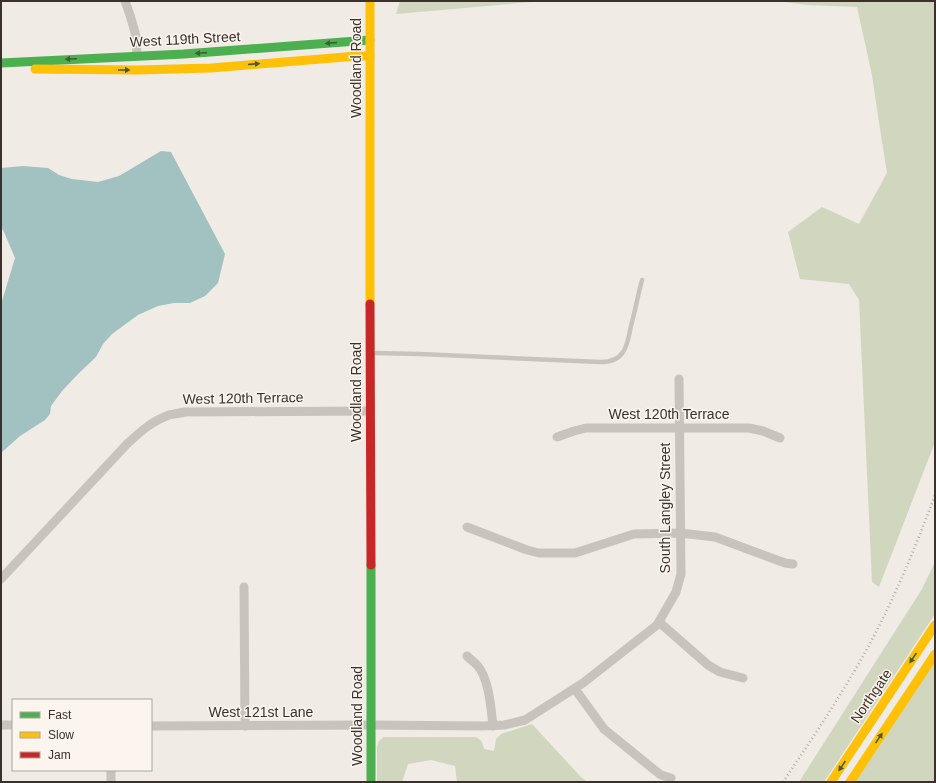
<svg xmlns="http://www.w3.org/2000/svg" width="936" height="783" viewBox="0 0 936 783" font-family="Helvetica,sans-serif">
  <rect width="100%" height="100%" fill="#f0ebe5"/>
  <g fill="#d1d6bf">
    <polygon points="400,1 543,1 396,14"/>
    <polygon points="777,1 935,1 935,442 879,587 872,582 859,300 849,284 800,279 788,232 822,207 859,224 887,173 880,129 872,75 857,7 807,5"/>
    <polygon points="935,562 935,614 824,782 799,782 922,589"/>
    <polygon points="935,654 935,782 850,782"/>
    <path d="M532,724L580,776L587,782H457L455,766L431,760L408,764L402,782H377V747L379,741L384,737H475C481,739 483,743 484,749L494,751L496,739L501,734Z"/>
  </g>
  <polygon fill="#a1c2c1" points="161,151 171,152 225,254 218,283 205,296 190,303 174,303 158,306 138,315 112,334 103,344 96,357 79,373 62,391 51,406 50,414 45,420 20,436 1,453 1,308 2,301 15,258 4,232 1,227 1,168 23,166 48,168 59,175 72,179 98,182 119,176"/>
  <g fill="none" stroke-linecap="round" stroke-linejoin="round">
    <path stroke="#c9c3be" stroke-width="4.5" d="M373,353L420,354L601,362C609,362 618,360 623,352C628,345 629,335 631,326C635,311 638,295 642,280"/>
    <g stroke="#c9c3be" stroke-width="9">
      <polyline points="125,1 130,15 136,36 137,56"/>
      <polyline points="557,437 574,431 586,428 749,428 763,431 780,438"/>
      <polyline points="467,527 527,550 539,553 575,553 634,534 680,533 715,537 785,563 793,564"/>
      <path d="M1,579L127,444C140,432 152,421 169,415C174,414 180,413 185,412L370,411"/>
      <polyline points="244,587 245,726"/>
      <polyline points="659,622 708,665 720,672 743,678"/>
      <path d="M467,656C470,659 474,662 477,665C489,678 491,708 493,726"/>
      <polyline points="575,689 604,729 652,768 661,775 671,778"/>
      <polyline points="1,725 13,725"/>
      <polyline points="151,726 371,725 483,726 504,725 525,720 583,683 657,625 676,592 681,574 679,379"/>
      <polyline points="111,782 111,770"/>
    </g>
    <g stroke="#4caf50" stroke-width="9">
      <polyline points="1,63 184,54 370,40"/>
      <polyline points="371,565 371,782"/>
    </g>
    <g stroke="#ffc107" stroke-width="9">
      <polyline points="370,1 370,304"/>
      <polyline points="35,69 138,70 211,68 357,56 370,56"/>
      <polyline points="831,782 935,625"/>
      <polyline points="850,782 935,654"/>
    </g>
    <polyline stroke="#c62828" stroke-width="9" points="370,304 371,565"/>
    <path stroke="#b1aca8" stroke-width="2.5" stroke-dasharray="1 3" stroke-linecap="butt" d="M783,782C816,733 849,684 876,632C899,587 918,541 935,495"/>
  </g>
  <defs><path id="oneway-solid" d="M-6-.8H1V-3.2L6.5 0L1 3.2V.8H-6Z"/></defs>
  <g fill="#415c38">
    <use href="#oneway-solid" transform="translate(331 43) rotate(176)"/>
    <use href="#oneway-solid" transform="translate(201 53) rotate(176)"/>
    <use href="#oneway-solid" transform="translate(71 59) rotate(177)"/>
    <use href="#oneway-solid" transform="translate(254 64) rotate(-5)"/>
    <use href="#oneway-solid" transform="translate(124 70)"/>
    <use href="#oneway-solid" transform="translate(913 658) rotate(124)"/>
    <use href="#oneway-solid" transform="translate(879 738) rotate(-56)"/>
    <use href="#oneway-solid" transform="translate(842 766) rotate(124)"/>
  </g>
  <g text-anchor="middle" stroke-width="3" stroke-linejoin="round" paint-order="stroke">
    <g font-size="14" fill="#3b302b" stroke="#fbf5ee">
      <text transform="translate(185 39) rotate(-3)" y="5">West 119th Street</text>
      <text transform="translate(356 68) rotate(-90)" y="5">Woodland Road</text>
      <text transform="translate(356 392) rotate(-90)" y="5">Woodland Road</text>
      <text transform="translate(243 398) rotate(-1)" y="5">West 120th Terrace</text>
      <text x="669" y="419">West 120th Terrace</text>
      <text transform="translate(665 508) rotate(-90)" y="5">South Langley Street</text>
      <text transform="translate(871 696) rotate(-56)" y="5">Northgate</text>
      <text x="261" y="717">West 121st Lane</text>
      <text transform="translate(357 716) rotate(-90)" y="5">Woodland Road</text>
    </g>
  </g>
  <rect width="936" height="783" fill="none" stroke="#3b302b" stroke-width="4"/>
  <rect x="12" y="699" width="140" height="72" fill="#fbf5ee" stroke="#aea6a0"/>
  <rect x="20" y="712" width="20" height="6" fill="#4caf50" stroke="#aea6a0"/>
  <text x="48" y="719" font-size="12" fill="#3b302b">Fast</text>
  <rect x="20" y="732" width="20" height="6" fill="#ffc107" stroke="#aea6a0"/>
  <text x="48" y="739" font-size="12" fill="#3b302b">Slow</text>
  <rect x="20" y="752" width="20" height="6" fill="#c62828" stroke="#aea6a0"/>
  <text x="48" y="759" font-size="12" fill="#3b302b">Jam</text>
</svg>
